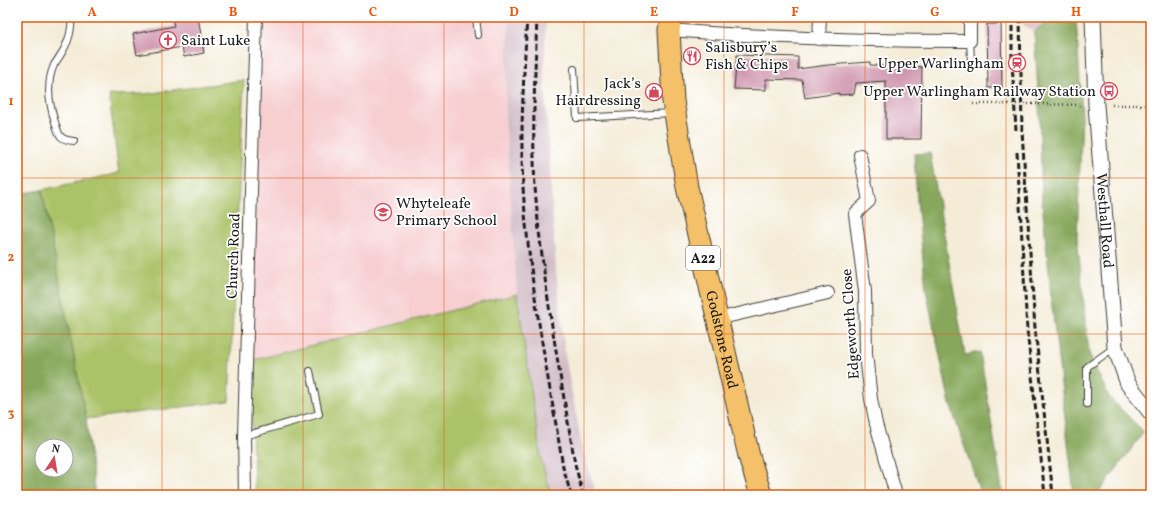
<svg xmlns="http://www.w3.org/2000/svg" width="1168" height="512" viewBox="0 0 1168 512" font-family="Vollkorn,serif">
  <rect width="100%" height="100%" fill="#fff"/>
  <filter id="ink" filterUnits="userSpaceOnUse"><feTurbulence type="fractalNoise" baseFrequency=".025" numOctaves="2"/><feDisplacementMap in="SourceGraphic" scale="8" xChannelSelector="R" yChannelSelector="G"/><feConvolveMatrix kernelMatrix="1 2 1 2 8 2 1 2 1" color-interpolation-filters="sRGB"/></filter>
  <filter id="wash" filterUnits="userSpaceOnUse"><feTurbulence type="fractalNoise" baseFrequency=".012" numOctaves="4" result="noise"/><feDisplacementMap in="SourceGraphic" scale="16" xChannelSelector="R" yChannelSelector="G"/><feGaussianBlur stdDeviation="0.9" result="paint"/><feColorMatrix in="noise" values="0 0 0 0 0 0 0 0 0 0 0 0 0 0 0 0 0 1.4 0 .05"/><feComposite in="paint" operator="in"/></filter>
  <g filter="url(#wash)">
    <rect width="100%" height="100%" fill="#f4ecd7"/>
    <polygon fill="#f7cfd1" points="264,17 509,17 505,116 517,294 249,363"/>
    <g fill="#d2bdc6">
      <polygon points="509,17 546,17 544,73 556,270 565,355 583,451 597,495 551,495 541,459 517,294 505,116"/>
      <polygon points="1012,17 1052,17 1034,32"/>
    </g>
    <g fill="#aac268" stroke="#636f42">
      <polygon points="244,80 229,401 86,419 42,190 119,173 109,95 145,94"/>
      <polygon points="517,294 541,459 551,495 255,495 249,361"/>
    </g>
    <g fill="#87a85c" stroke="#52623c" fill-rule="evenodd">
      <polygon points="1052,17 1076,17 1082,115 1077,237 1089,353 1109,397 1144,432 1097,495 1074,495 1052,306 1042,201 1039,104 1034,32"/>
      <polygon points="930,153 965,355 980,352 1003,495 981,495 950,404 926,290 917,200 914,154"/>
      <path d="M42,190L86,419L95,495H17V194ZM42,446H66V470H42Z"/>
    </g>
    <g id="blocks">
      <g fill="#ce93aa">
        <polygon points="172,17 198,17 204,53 184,57 182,47 137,55 133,34 174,26"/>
        <polygon points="987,24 1001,24 1002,88 988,88"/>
        <polygon points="737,55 798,57 798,69 828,65 870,62 870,65 922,67 921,139 886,139 886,81 856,83 854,94 839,95 839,93 805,98 802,80 766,79 766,90 734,89"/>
      </g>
    </g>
  </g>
  <g filter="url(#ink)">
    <use href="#blocks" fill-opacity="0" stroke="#3c3b38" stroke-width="1"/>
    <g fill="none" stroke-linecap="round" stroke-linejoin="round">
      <g stroke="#3c3b38" stroke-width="8">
        <g id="service">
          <path d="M72,17C71,29 70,39 64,49C61,55 57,60 54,65C46,83 49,104 55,122C59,136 60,140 74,141"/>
          <polyline points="476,17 478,35"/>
          <polyline points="970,41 971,60"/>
          <polyline points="574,69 577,118 672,113"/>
          <polyline points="1087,404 1087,367 1115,347"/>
          <polyline points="244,436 319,414 310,371"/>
        </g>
      </g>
      <g stroke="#3c3b38" stroke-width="14">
        <g id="minor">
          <path d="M669,30C769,38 869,41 970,41V17"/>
          <polyline points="819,39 820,17"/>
          <polyline points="860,155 869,201 855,214 865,291 866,354 871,399 876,424 896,495"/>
          <polyline points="717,319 828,293"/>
          <polyline points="245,495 244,436 256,17"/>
        </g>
      </g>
      <g stroke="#3c3b38" stroke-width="17">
        <g id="tertiary">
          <path id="s1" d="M1093,17L1096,105L1115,347L1128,384L1151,413"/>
        </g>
      </g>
      <g stroke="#3c3b38" stroke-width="23">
        <g id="trunk">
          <path id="s2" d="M671,17L669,30L673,101L687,187L749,456L761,495"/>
        </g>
      </g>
      <g stroke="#3c3b38" stroke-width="2.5" stroke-dasharray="1 3" stroke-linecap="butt">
        <polyline points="973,104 1004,104"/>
        <polyline points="1039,104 1081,105"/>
        <polyline points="1112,105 1151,105"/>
      </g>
      <use href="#service" stroke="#fff" stroke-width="6"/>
      <use href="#minor" stroke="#fff" stroke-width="12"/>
      <use href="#tertiary" stroke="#fff" stroke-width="15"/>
      <use href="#trunk" stroke="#f4c16a" stroke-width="21"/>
      <g stroke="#1c1c1c" stroke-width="3" stroke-dasharray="6 3" stroke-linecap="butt">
        <path d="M527,17C524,73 520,130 523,187C529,281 548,374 563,467L571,495"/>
        <path d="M537,17C535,73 532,131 535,187C542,280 560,372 575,464L583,495"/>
        <polyline points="1012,17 1012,62 1016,130"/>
        <polyline points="1020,17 1022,131 1035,328 1053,495"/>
        <polyline points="1017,152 1027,330 1045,495"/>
      </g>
      <polyline stroke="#3c3b38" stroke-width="2.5" stroke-dasharray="1 3" stroke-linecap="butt" points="1004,104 1039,104"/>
    </g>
  </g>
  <path fill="none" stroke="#e8590c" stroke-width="1" stroke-opacity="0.55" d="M162,17V495M303,17V495M444,17V495M584,17V495M724,17V495M865,17V495M1006,17V495M17,178H1151M17,334H1151"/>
  <defs>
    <g id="church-ring" transform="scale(0.9)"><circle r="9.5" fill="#fff" stroke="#d1495b" stroke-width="1.5"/><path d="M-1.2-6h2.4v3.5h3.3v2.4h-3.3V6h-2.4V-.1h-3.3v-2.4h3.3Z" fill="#d1495b"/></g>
    <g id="restaurant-ring" transform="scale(0.9)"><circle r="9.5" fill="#fff" stroke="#d1495b" stroke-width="1.5"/><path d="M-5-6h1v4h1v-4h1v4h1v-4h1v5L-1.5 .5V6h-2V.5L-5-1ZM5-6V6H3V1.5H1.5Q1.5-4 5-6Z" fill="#d1495b"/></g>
    <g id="station-ring" transform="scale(0.9)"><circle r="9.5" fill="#fff" stroke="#d1495b" stroke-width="1.5"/><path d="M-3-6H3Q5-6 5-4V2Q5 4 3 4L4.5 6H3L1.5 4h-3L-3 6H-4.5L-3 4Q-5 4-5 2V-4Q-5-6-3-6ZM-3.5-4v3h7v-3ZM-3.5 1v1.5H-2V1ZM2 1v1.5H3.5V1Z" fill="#d1495b"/></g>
    <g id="bus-ring" transform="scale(0.9)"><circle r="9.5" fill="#fff" stroke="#d1495b" stroke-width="1.5"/><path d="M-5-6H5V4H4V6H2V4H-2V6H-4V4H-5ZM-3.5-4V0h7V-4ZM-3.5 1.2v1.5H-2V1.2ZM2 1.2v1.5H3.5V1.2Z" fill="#d1495b"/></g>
    <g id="shop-ring" transform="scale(0.9)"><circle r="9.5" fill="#fff" stroke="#d1495b" stroke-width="1.5"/><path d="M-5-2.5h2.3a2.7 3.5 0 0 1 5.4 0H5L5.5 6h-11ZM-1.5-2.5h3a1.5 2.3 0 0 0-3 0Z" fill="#d1495b"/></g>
    <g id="school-ring" transform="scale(0.9)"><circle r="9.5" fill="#fff" stroke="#d1495b" stroke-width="1.5"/><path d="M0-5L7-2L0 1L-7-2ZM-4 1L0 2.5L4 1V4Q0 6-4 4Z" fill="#d1495b"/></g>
  </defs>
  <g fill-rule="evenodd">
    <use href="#church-ring" x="168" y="40"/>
    <use href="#restaurant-ring" x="692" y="56"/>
    <use href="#station-ring" x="1017" y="63"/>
    <use href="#bus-ring" x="1109" y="91"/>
    <use href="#shop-ring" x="654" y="92"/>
    <use href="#school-ring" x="383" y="212"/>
  </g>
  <g text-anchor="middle" stroke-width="3.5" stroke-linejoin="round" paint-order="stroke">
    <rect fill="#fff" stroke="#606060" stroke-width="1" x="686" y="246" width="34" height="24" rx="3"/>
    <g font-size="14" font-weight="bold" fill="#1c1c1c">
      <text x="703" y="263">A22</text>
    </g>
    <g font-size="15" fill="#1c1c1c" stroke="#fff" text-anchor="start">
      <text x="181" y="45">Saint Luke</text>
      <text x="705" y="52">Salisbury’s<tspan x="705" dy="17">Fish &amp; Chips</tspan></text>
      <text x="1004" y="68" text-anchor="end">Upper Warlingham</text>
      <text x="641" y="88" text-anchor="end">Jack’s<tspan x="641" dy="17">Hairdressing</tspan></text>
      <text x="1096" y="96" text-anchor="end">Upper Warlingham Railway Station</text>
      <text x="396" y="208">Whyteleafe<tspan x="396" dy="17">Primary School</tspan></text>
    </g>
    <g font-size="15" fill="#1c1c1c" stroke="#fff">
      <text dy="5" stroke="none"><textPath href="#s1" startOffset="204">Westhall Road</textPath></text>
      <text transform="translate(233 256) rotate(-88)" y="5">Church Road</text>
      <text transform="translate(850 324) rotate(-94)" y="5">Edgeworth Close</text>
      <text dy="5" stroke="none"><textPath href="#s2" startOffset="328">Godstone Road</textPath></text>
    </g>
  </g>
  <rect width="1168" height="512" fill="none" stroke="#fff" stroke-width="44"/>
  <g transform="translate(54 458) rotate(12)"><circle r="19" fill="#ffffff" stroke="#a4a4a4"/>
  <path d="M0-3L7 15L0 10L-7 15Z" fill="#d1495b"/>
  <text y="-6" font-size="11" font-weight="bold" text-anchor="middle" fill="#1c1c1c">N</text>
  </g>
  <rect x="22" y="22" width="1124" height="468" fill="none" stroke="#e8590c" stroke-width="1.5"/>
  <g font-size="13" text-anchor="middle" font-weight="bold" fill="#e8590c">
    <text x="92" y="16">A</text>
    <text x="233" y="16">B</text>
    <text x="373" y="16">C</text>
    <text x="514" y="16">D</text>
    <text x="654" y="16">E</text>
    <text x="795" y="16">F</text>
    <text x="935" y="16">G</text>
    <text x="1076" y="16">H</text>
    <text x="11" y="105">1</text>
    <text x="11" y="261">2</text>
    <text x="11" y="417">3</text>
  </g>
</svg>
